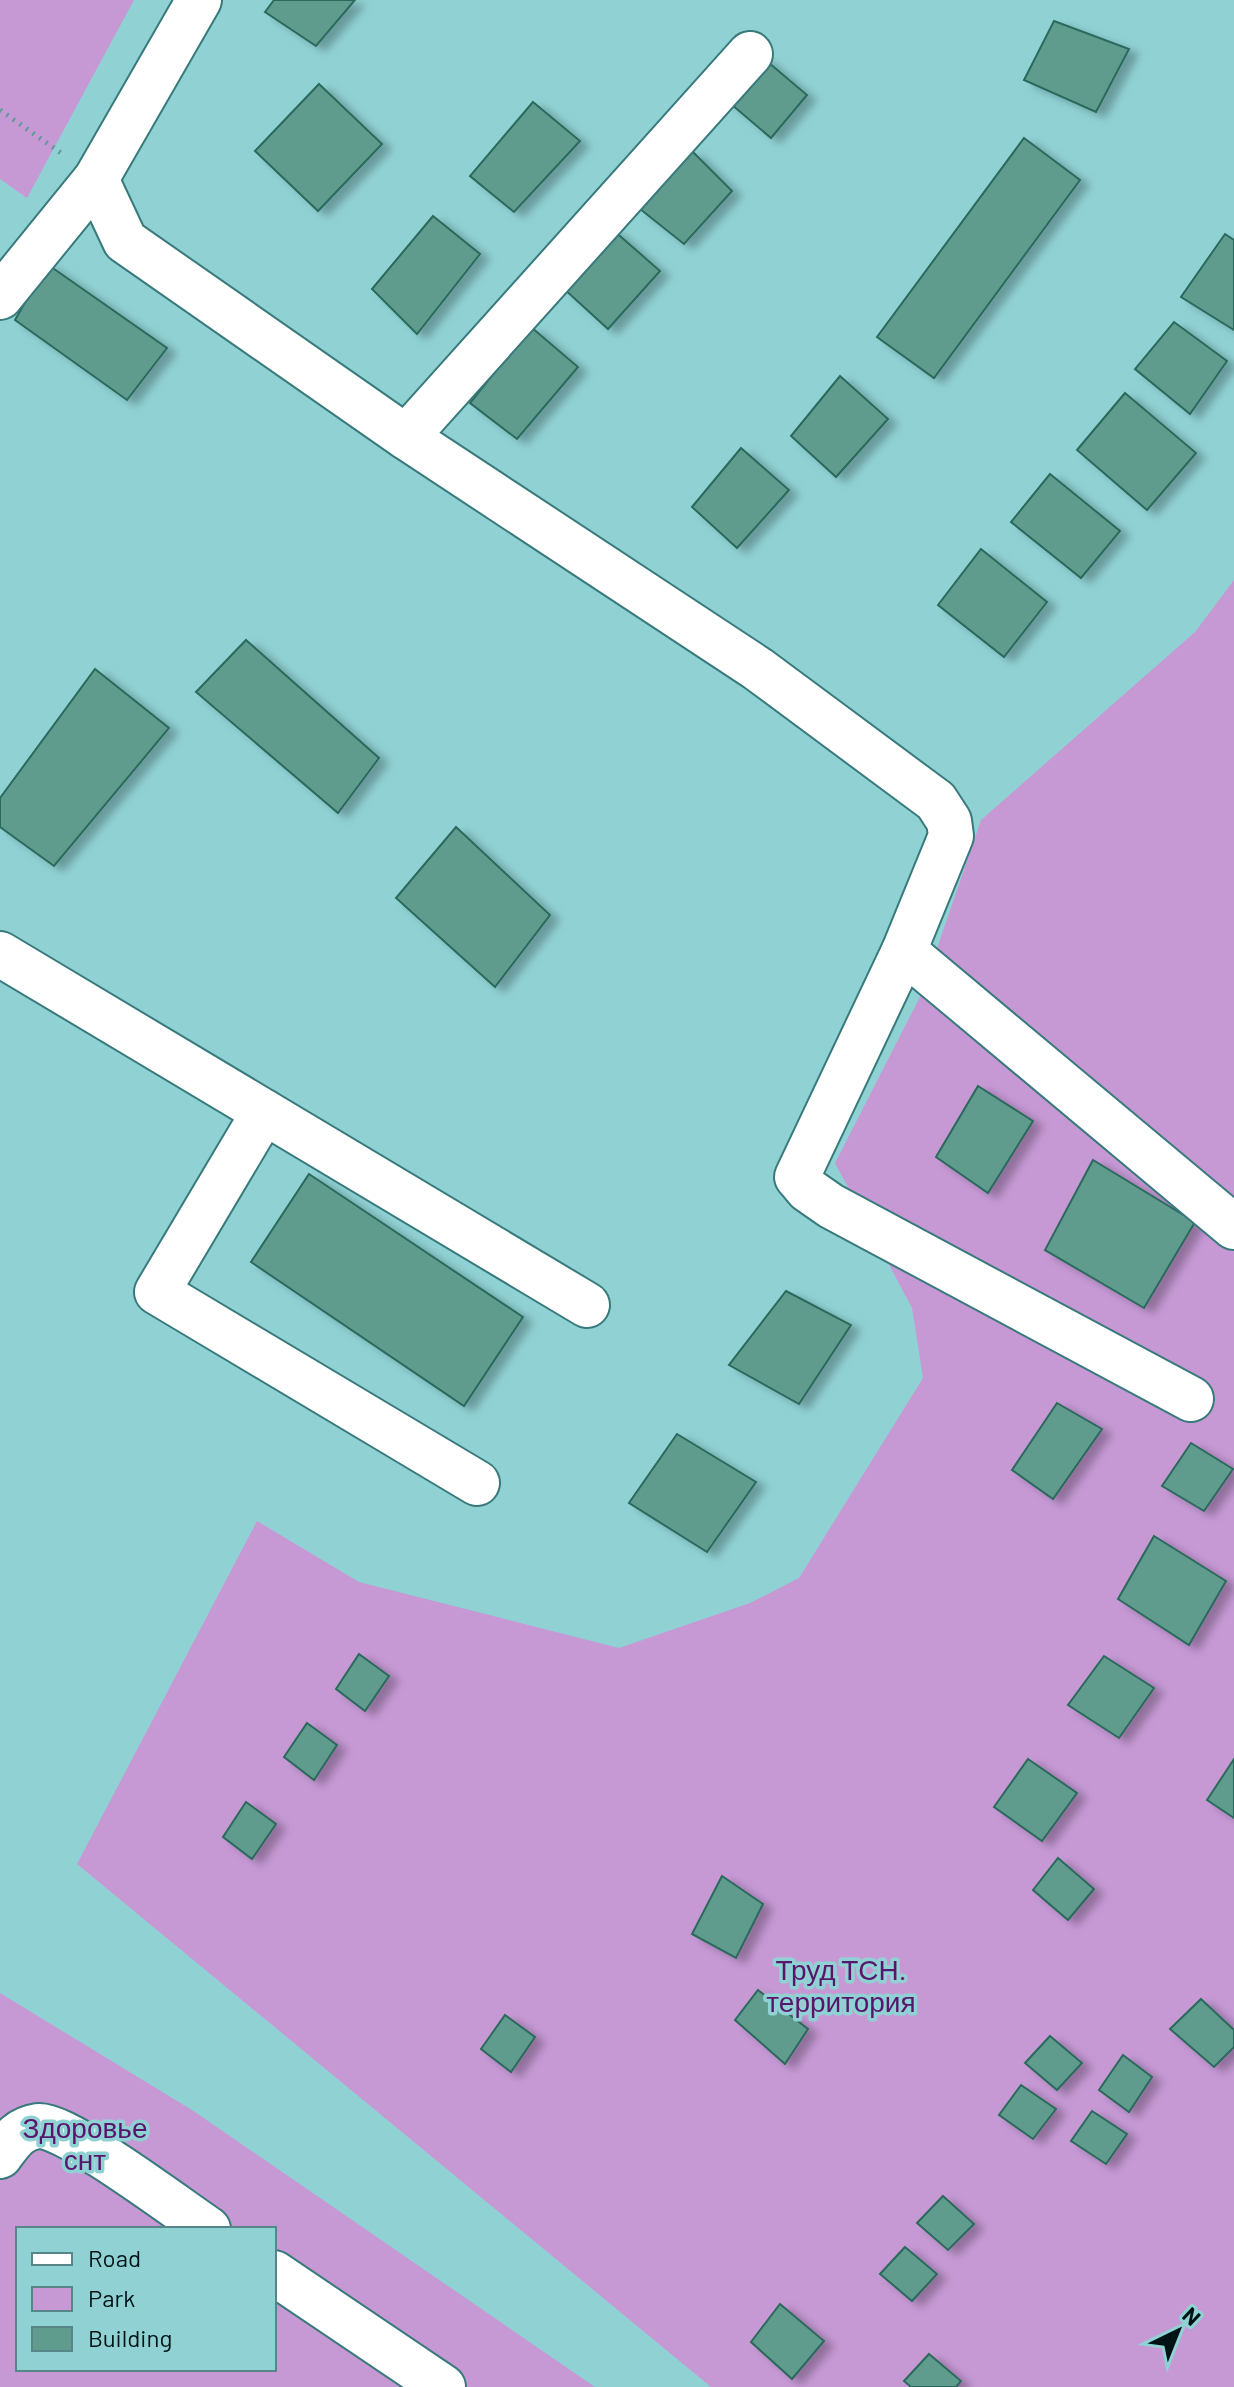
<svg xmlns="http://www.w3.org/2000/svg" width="1234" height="2387" viewBox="0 0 1234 2387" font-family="Barlow,sans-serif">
  <defs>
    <filter id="shadow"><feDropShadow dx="9" dy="5" stdDeviation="4" flood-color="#0004"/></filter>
  </defs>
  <rect width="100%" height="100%" fill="#90d2d4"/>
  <g fill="#c699d5" fill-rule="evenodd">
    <polygon points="0,0 134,0 27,198 0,179"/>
    <polygon points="1234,580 1234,2387 711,2387 77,1864 257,1521 359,1582 619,1648 750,1603 799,1578 923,1378 912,1308 835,1163 921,995 981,820 1195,632"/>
    <path d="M0,1993L192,2110L595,2387H0ZM18,2229H274V2369H18Z"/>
  </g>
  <g fill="#609c8e" stroke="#2b695c" stroke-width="2" filter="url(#shadow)">
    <polygon points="274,0 355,0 316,46 265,12"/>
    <polygon points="1054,21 1129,49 1096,112 1024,80"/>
    <polygon points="762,57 807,95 771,138 725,99"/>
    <polygon points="319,84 382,144 318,211 255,151"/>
    <polygon points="533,102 580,141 514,212 470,176"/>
    <polygon points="1024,138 1080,180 934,378 877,337"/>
    <polygon points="692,151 732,191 684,244 640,209"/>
    <polygon points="433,216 480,254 417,334 372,289"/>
    <polygon points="612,229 660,271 608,329 563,288"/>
    <polygon points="1225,234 1234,240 1234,330 1181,297"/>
    <polygon points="47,264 167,348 127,400 15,320"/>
    <polygon points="1174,322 1227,361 1190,414 1135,369"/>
    <polygon points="531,327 578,367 517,439 470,403"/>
    <polygon points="840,376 888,419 836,477 791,436"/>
    <polygon points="1125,393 1196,453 1147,510 1077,450"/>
    <polygon points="741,448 789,490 737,548 692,507"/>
    <polygon points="1050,474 1120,531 1081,578 1011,522"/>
    <polygon points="981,549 1047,602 1004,657 938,605"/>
    <polygon points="246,640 379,758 338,813 196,692"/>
    <polygon points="95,669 169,728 54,866 0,827 0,798"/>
    <polygon points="456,827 550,915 495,987 396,898"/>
    <polygon points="978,1086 1033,1121 988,1193 936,1157"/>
    <polygon points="1093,1160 1195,1222 1144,1308 1045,1250"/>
    <polygon points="309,1174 523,1317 464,1406 251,1262"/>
    <polygon points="786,1291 851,1325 799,1404 729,1365"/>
    <polygon points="1057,1403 1102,1429 1053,1499 1012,1470"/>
    <polygon points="677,1434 756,1482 707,1552 629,1503"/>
    <polygon points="1191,1443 1233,1469 1204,1511 1162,1486"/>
    <polygon points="1154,1536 1226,1581 1189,1645 1118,1599"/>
    <polygon points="359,1654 389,1676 365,1711 336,1689"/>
    <polygon points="1104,1656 1154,1688 1119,1738 1068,1705"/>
    <polygon points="307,1723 337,1745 314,1780 284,1757"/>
    <polygon points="1028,1759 1077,1793 1042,1841 994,1807"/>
    <polygon points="1234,1759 1234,1818 1207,1800"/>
    <polygon points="246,1802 276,1824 252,1859 223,1837"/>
    <polygon points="1058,1858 1094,1889 1068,1920 1033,1890"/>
    <polygon points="722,1876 763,1904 736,1958 692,1934"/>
    <polygon points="758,1990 808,2029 785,2064 735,2020"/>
    <polygon points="1201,1999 1234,2030 1234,2047 1214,2067 1170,2029"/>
    <polygon points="505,2015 535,2037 511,2072 481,2049"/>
    <polygon points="1050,2036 1082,2063 1057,2090 1025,2063"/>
    <polygon points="1123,2055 1152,2077 1129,2112 1099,2090"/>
    <polygon points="1021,2085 1056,2109 1033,2139 999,2115"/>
    <polygon points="1092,2111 1127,2134 1106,2164 1071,2141"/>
    <polygon points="943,2196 974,2224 948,2250 917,2223"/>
    <polygon points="905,2247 937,2274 912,2301 880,2274"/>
    <polygon points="780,2304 824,2341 792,2379 751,2342"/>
    <polygon points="929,2354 961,2381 956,2387 911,2387 904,2381"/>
  </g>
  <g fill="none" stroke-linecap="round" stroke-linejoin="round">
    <g stroke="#387a7c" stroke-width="48">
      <g id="minor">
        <polyline points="96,179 125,241 406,437 758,669 936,801 949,821 951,836 904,951 797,1177 808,1190 831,1206 1191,1399"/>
        <polyline points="0,297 96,179 199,0"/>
        <polyline points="406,437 750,54"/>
        <polyline points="904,951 1234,1227"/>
        <polyline points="0,954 587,1305"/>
        <polyline points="264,1112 157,1292 477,1483"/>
        <path d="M0,2156C11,2141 18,2129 38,2126C63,2122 181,2211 208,2229"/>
        <polyline points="274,2273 443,2387"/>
      </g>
    </g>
    <polyline stroke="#639798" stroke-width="5" stroke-dasharray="2 6" stroke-linecap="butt" points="0,110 61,153"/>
    <use href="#minor" stroke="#fff" stroke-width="44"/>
  </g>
  <g text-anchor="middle" stroke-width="7" stroke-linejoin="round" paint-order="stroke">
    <g font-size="28" fill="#58156b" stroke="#90d2d4">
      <text x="841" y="1980">Труд ТСН.<tspan x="841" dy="32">территория</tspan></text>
      <text x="85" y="2138">Здоровье<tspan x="85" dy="32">снт</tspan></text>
    </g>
  </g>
  <rect x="16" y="2227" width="260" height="144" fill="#90d2d4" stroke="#568687" stroke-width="2"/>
  <rect x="32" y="2253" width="40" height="12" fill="#ffffff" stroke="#568687" stroke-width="2"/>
  <text x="88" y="2267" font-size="24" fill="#001314">Road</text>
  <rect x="32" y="2287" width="40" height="24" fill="#c699d5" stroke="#568687" stroke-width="2"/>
  <text x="88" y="2307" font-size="24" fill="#001314">Park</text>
  <rect x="32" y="2327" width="40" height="24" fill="#609c8e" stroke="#568687" stroke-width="2"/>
  <text x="88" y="2347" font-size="24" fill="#001314">Building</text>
  <g transform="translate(1178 2331) rotate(43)" stroke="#90d2d4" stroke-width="6" paint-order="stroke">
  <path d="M0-6L14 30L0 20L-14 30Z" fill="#001314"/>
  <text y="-12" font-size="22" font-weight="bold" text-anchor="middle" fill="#001314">N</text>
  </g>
</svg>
